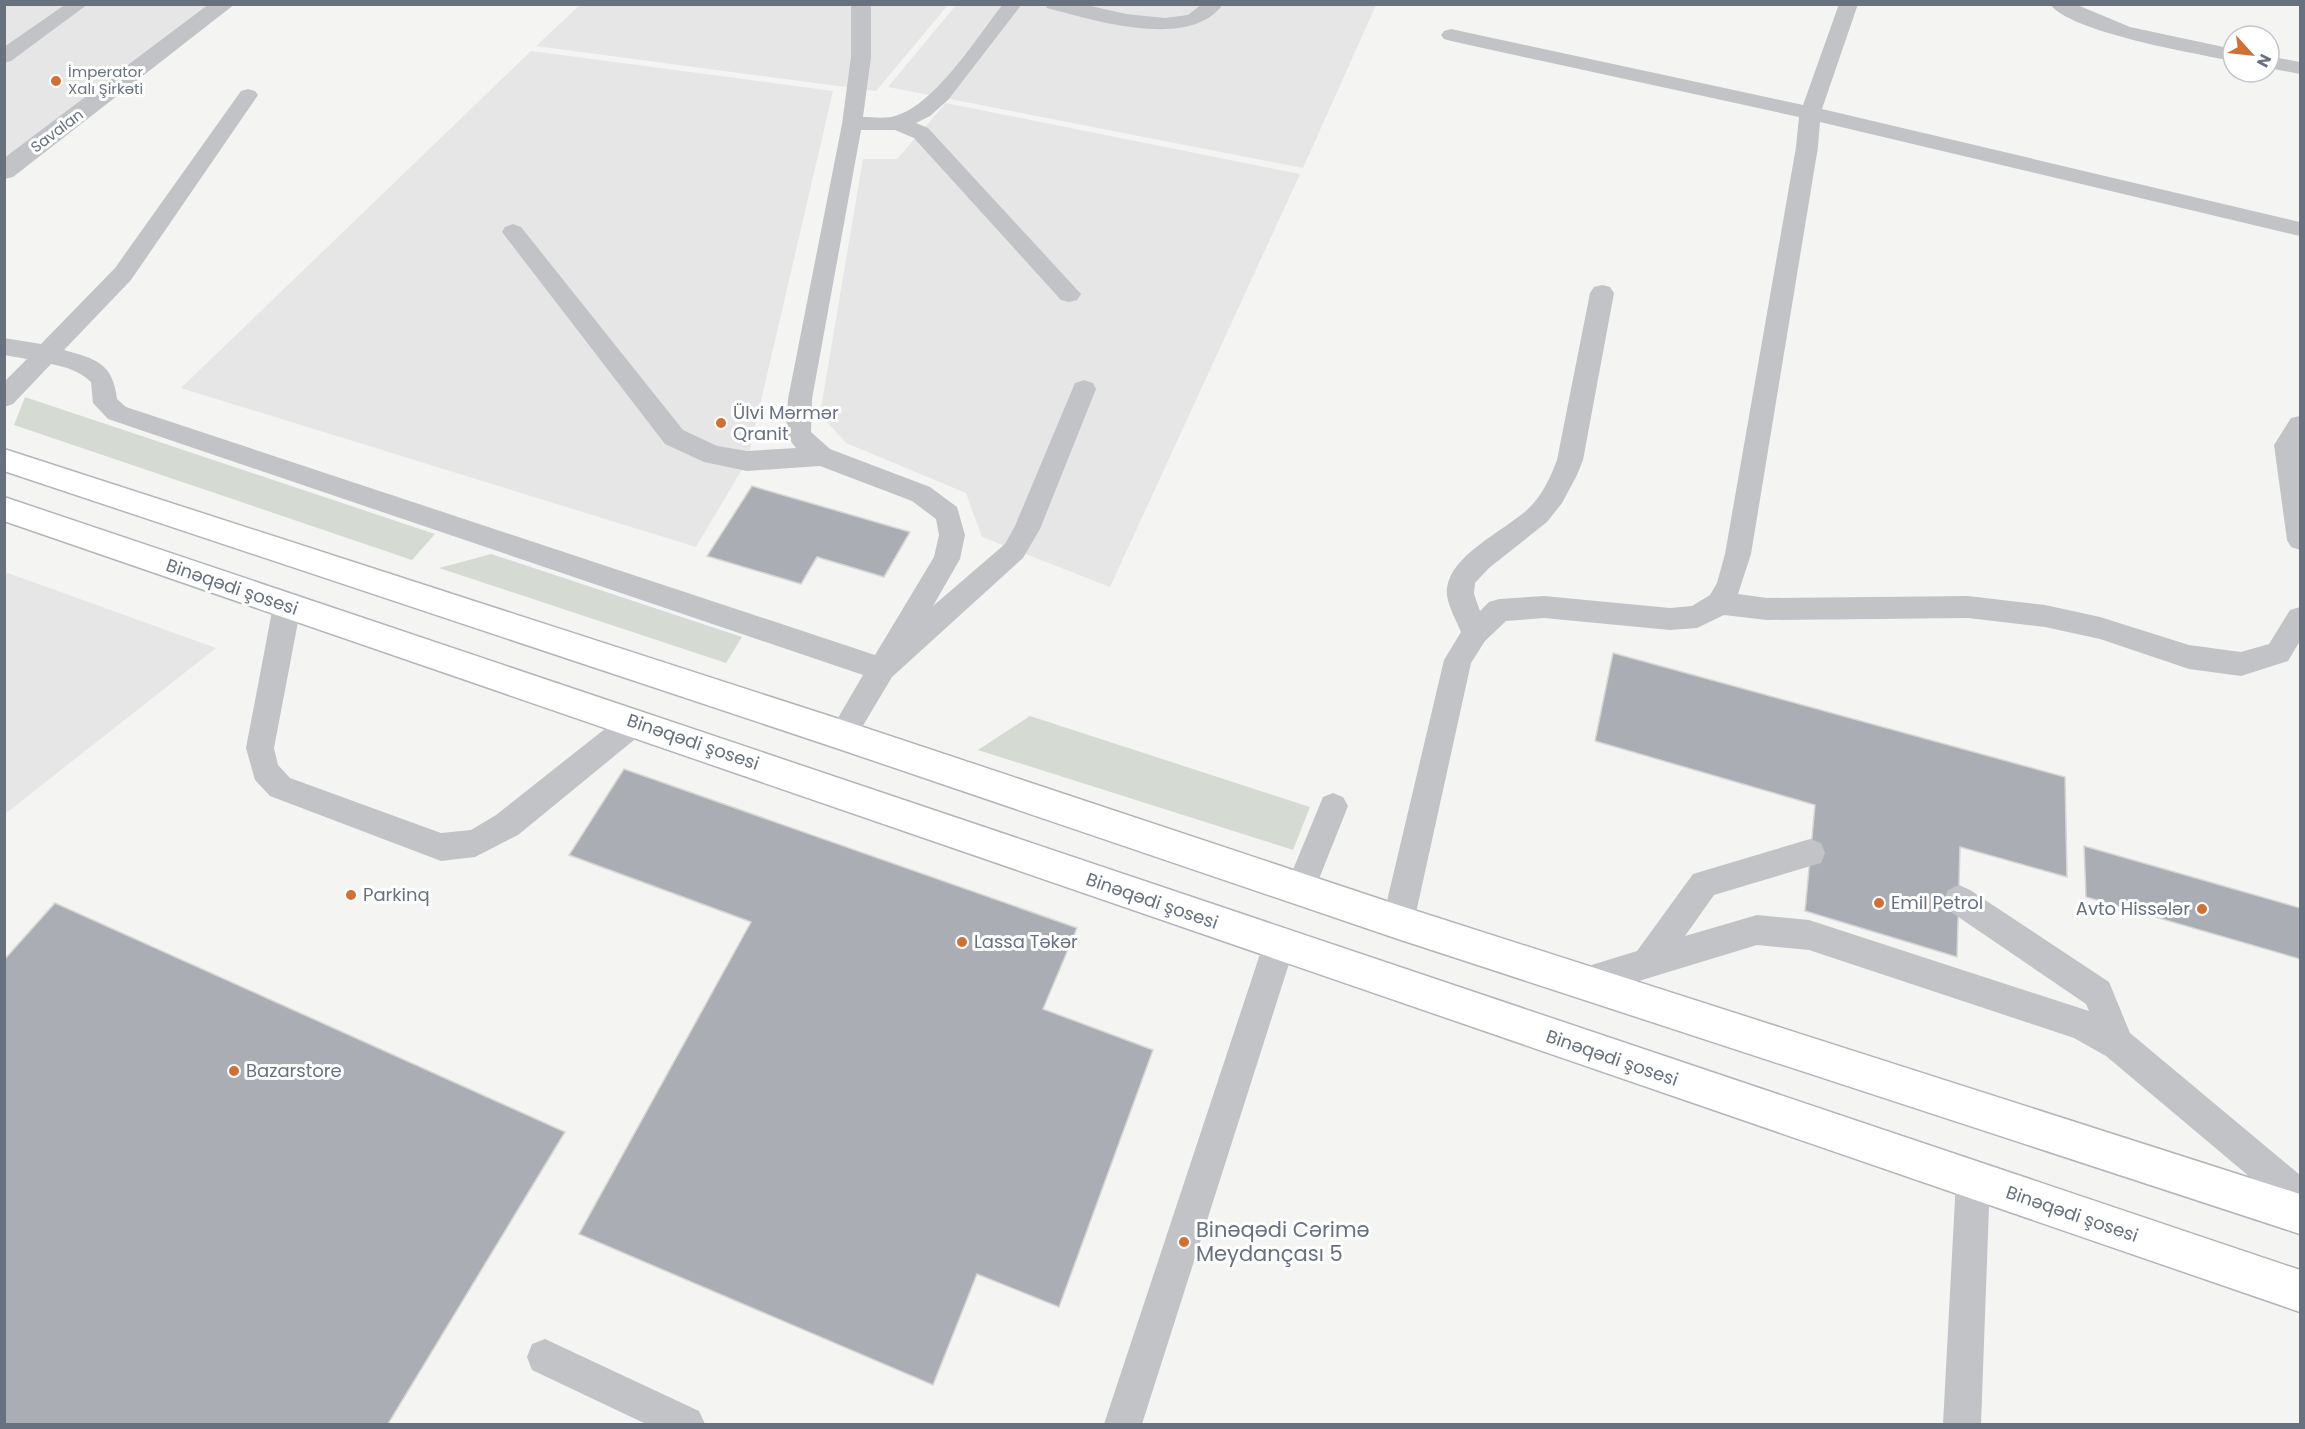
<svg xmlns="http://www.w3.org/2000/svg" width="2305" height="1429" viewBox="0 0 2305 1429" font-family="Poppins,sans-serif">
  <rect width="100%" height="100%" fill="#f4f5f2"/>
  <g fill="#e5e6e5">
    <polygon points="5,5 211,5 5,157"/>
    <polygon points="580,5 948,5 876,91 536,46"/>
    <polygon points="956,5 1376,5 1303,168 888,87"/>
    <polygon points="531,51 833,91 747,461 696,547 181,388"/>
    <polygon points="946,103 1300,174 1110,587 982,537 966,493 846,443 820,414 863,159 897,159"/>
    <polygon points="5,572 216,648 5,814 4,572"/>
  </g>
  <g fill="#d5dbd3">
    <polygon points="25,397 435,534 412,560 14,425"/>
    <polygon points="491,554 742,637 726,663 439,568"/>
    <polygon points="1030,716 1310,807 1293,850 978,750"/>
  </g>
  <g fill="#aaaeb4" stroke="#d6d6d4" stroke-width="1.5">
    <polygon points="752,486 910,532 884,577 817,557 801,584 707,556"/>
    <polygon points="1613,653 2065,777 2067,877 1960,847 1957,957 1805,911 1815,805 1595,741"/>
    <polygon points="624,769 1077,928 1043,1009 1153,1050 1059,1307 977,1274 933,1385 579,1234 751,922 569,855"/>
    <polygon points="2084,846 2300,908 2300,969 2300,959 2086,897"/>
    <polygon points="55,903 565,1132 388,1424 4,1424 4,960"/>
  </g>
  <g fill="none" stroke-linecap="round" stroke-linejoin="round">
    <g stroke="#b2b5b9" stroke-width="3">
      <g id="primary">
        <polygon points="4,449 842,720 1398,905 2300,1194 2300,1234 1398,939 842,750 4,471"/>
        <polygon points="4,497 2300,1270 2300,1312 4,521"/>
      </g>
    </g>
    <g fill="#c1c3c6" fill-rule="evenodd">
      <polygon points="66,4 88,4 11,61 4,63 4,47"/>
      <path d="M851,4H871V57L863,117C873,117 886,119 895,116C935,105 977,37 1003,4H1022L948,100L930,116L916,123L928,128L1081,294L1077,300L1069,302L1061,300L914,138L895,130H861L812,399L811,432L830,449L930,487L957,507L965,535L960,559L933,606L1005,544L1015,526L1075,383L1084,380L1093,383L1096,389L1040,529L1023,558L892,677L852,744L842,748L832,744L828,735L863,675L108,419L93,403L91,382C80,371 65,367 51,364L13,404L4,407V382L27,359L4,355V338L41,344L115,268L241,91L248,89L255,91L258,95L131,280L64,350C96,359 113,363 117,399L126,407L875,655L934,557L939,535L936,519L912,501L820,466L747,471L704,462L665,444L502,232L505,227L513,224L521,227L683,430L717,446L747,451L796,448L786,435L788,399L842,124L851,57Z"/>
      <path d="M1045,4H1082L1126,14L1165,18L1188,15L1202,4H1223C1190,51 1093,20 1047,8Z"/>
      <path d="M1839,4H1858L1822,109L2300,222V236L1820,122L1818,147L1751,554L1738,594L1767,598L1968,596L2045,605L2100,617L2189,645L2241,652L2269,644L2290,610L2300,607V641L2288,661L2241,676L2189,669L2100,639L2045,627L1968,618L1767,620L1724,615L1697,628L1670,630L1544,618L1506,621L1485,641L1471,663L1414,922L1409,932L1398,937L1387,932L1382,922L1444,660L1461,632C1456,619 1445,602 1447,588C1451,554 1506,530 1529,508C1543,494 1550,478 1557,460L1590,293L1594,287L1602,285L1610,287L1614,293L1583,460L1577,475L1562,503L1547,522L1489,568L1475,583L1474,594L1480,611L1489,602L1499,599L1544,596L1670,608L1692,606L1710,595L1717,583L1725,554L1796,147L1799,117L1451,41L1444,39L1441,35L1444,31L1451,29L1803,105Z"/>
      <path d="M2050,4H2075L2130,27L2233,49V61C2197,54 2069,32 2050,4Z"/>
      <polygon points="2269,56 2300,62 2300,74 2269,68"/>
      <polygon points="2300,416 2300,550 2291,547 2287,540 2274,445 2291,418"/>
      <polygon points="287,595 297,598 301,606 274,748 278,765 290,778 441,833 471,830 496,815 625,713 635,710 645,713 649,722 645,731 518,835 475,857 441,861 270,796 255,780 246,748 273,606 277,598"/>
      <polygon points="1333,793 1343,797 1348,806 1311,899 1300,903 1289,899 1285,889 1323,797"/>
      <polygon points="1810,839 1821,843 1825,853 1821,863 1714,895 1685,936 1757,915 1809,920 2089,1011 2086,1004 1948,910 1944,900 1948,890 1959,885 1970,890 2109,982 2130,1033 2300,1175 2300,1214 2288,1209 2106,1056 2074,1038 1809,950 1757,945 1583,998 1572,993 1567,982 1572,971 1637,951 1693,874"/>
      <polygon points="1279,930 1290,934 1295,945 1142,1424 1104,1424 1263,945 1268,934"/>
      <polygon points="1973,1163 1985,1168 1990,1180 1981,1424 1943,1424 1956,1180 1961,1168"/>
      <polygon points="545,1339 699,1411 705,1424 646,1424 532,1370 527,1357 532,1344"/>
    </g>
    <polygon fill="#c1c3c6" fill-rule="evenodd" points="209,4 235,4 13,177 4,179 4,158"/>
    <use href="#primary" fill="#fff" fill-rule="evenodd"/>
  </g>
  <g fill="#ce7138" stroke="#fff" stroke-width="2">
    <circle cx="56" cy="81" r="6"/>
    <circle cx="721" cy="423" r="6"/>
    <circle cx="351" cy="895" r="6"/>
    <circle cx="1879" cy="903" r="6"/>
    <circle cx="2202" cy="909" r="6"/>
    <circle cx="962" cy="942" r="6"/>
    <circle cx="234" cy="1071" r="6"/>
    <circle cx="1184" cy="1242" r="6"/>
  </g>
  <g text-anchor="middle" stroke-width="6" stroke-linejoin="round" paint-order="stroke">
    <g font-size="15" fill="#67717f" stroke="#fff" text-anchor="start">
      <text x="68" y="77">İmperator<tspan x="68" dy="17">Xalı Şirkəti</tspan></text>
    </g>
    <g font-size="15" fill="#67717f" stroke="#fff">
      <text transform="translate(57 131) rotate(-37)" y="5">Savalan</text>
    </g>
    <g font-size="18" fill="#67717f" stroke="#fff" text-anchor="start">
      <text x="733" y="419">Ülvi Mərmər<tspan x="733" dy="21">Qranit</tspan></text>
      <text x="363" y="901">Parkinq</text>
      <text x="1891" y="909">Emil Petrol</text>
      <text x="2190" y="915" text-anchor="end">Avto Hissələr</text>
      <text x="974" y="948">Lassa Təkər</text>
      <text x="246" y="1077">Bazarstore</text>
    </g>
    <g font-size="18" fill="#67717f" stroke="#fff">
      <text transform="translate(232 587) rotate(19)" y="6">Binəqədi şosesi</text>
      <text transform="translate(693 742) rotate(19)" y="6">Binəqədi şosesi</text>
      <text transform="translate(1152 901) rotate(19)" y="6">Binəqədi şosesi</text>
      <text transform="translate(1612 1058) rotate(19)" y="6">Binəqədi şosesi</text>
      <text transform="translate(2072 1214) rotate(19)" y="6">Binəqədi şosesi</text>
    </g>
    <g font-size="21" fill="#67717f" stroke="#fff" text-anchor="start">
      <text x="1196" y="1237">Binəqədi Cərimə<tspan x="1196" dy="24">Meydançası 5</tspan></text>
    </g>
  </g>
  <rect width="2305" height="1429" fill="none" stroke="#67717f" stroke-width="12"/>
  <g transform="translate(2251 54) rotate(117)"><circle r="28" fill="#ffffff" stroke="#c2c6cc" stroke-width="1.5"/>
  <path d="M0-4.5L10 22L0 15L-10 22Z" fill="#ce7138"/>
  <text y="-9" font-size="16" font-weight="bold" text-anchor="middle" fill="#67717f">N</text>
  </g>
</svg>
